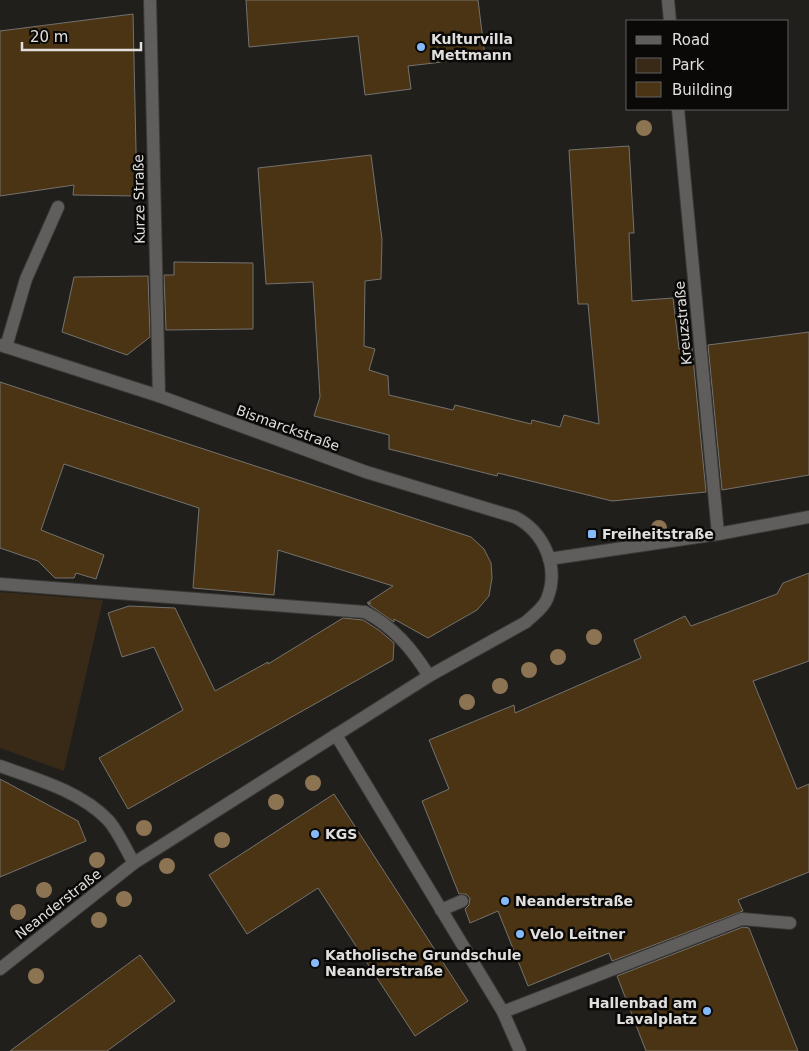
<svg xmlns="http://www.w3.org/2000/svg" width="809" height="1051" viewBox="0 0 809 1051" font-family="'DejaVu Sans',sans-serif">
  <rect width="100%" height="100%" fill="#211f1c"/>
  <polygon fill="#382a17" points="0,592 103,600 64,771 0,748"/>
  <g fill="#4b3413" stroke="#74726f">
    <polygon points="246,0 478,0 485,57 408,66 411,89 365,95 358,36 249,47"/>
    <polygon points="133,14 137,196 73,195 74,185 0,196 0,31"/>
    <polygon points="629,146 634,233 629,233 632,301 673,298 679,349 692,348 706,492 612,501 498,473 497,476 389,449 389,435 314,416 320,397 313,282 266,284 258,168 371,155 382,239 381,279 365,281 364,346 375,349 369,370 388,376 389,395 453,410 455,405 531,424 532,420 560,427 564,415 599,424 588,304 578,304 569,150"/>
    <polygon points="174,262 253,263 253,329 166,330 164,275 174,275"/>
    <polygon points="148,276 150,337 127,355 62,332 74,277"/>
    <polygon points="809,332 809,475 722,490 708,345"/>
    <polygon points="0,382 471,537 484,549 491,563 492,578 489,596 477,610 428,638 394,619 394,622 368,604 371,603 367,603 393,586 278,550 274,595 193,588 199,508 64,464 41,530 104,555 96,579 76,573 74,578 55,578 38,561 0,548"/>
    <polygon points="809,573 809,661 753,681 797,789 809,784 809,872 738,900 743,911 612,961 609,953 528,986 498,911 470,923 465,909 469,905 470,898 466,894 459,894 422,801 449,789 429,740 514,705 515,713 641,658 634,640 685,616 691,626 777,594 783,583"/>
    <polygon points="129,606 175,608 215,691 268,662 268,664 343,618 363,620 380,631 394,643 393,660 128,809 99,758 183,710 154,647 122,657 108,613"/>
    <polygon points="0,779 78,821 86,841 0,877"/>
    <polygon points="334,794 468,1001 415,1036 318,888 247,934 209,875"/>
    <polygon points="743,927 749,928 798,1051 646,1051 617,976"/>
    <polygon points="140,955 175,1001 107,1051 10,1051"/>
  </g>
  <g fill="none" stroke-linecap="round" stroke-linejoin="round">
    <g stroke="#3c3a37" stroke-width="14">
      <g id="service">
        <polyline points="6,347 26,279 58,207"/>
        <path d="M0,584L365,612C394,627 412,649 429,676"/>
        <polyline points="336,735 503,1012 742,919"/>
        <path d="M0,766C36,779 80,791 108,820C118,831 126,850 134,863"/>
        <polyline points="441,910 462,901"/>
      </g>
    </g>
    <g stroke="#3c3a37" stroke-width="14">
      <g id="pedestrian">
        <polyline points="718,534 809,517"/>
        <polyline points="742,919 790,923"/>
        <polyline points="503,1012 520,1051"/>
      </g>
    </g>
    <g stroke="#3c3a37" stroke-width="14">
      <g id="minor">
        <polyline points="150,0 159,396"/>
        <polyline points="668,0 670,21"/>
        <path d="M0,345L159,396L366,472L515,517C544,532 560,567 547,599C543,609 533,615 526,622L429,676L134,863L0,969"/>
        <polyline points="549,559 718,534 678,109"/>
      </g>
    </g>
    <use href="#service" stroke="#5f5e5c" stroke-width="12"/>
    <use href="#pedestrian" stroke="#5f5e5c" stroke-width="12"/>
    <use href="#minor" stroke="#5f5e5c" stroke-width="12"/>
  </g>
  <g fill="#8c7453">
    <circle cx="644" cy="128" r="8"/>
    <circle cx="659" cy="528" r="8"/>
    <circle cx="594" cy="637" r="8"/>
    <circle cx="558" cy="657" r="8"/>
    <circle cx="529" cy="670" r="8"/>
    <circle cx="500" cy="686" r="8"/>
    <circle cx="467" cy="702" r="8"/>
    <circle cx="313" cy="783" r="8"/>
    <circle cx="276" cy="802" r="8"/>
    <circle cx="144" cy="828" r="8"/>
    <circle cx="222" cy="840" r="8"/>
    <circle cx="97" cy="860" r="8"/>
    <circle cx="167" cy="866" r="8"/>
    <circle cx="44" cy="890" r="8"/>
    <circle cx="124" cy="899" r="8"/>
    <circle cx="18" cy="912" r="8"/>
    <circle cx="99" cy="920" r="8"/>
    <circle cx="36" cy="976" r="8"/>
  </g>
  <g fill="#86bbfb" stroke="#0a0908" stroke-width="2">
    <circle cx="421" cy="47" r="5"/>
    <rect x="587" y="529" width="10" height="10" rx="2.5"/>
    <circle cx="315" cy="834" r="5"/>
    <circle cx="505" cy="901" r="5"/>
    <circle cx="520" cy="934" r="5"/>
    <circle cx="315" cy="963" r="5"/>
    <circle cx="707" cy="1011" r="5"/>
  </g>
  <g text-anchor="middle" stroke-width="5" stroke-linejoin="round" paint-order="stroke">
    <g font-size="14" font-weight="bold" fill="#e1dfde" stroke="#0a0908" text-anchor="start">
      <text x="431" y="44">Kulturvilla<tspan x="431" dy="16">Mettmann</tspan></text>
      <text x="602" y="539">Freiheitstraße</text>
      <text x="325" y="839">KGS</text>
      <text x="515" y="906">Neanderstraße</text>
      <text x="530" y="939">Velo Leitner</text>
      <text x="325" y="960">Katholische Grundschule<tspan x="325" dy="16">Neanderstraße</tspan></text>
      <text x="697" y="1008" text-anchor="end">Hallenbad am<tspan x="697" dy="16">Lavalplatz</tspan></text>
    </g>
    <g font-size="14" fill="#e1dfde" stroke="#0a0908">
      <text transform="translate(139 199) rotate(-91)" y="5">Kurze Straße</text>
      <text transform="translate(683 323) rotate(-95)" y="5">Kreuzstraße</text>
      <text transform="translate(288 428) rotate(20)" y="5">Bismarckstraße</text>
      <text transform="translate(58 904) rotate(-38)" y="5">Neanderstraße</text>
    </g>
  </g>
  <rect x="626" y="20" width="162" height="90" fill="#0a0908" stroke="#605f5e"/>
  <rect x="636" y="36" width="25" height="8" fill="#5f5e5c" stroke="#605f5e"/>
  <text x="672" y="45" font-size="15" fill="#e1dfde">Road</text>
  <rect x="636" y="58" width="25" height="15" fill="#382a17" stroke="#605f5e"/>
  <text x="672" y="70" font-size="15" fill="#e1dfde">Park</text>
  <rect x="636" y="82" width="25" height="15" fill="#4b3413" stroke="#605f5e"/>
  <text x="672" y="95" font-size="15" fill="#e1dfde">Building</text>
  <path d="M22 42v8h119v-8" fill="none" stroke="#e1dfde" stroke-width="2.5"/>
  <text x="30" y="42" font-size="15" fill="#e1dfde" stroke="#0a0908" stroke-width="4" paint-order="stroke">20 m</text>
</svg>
